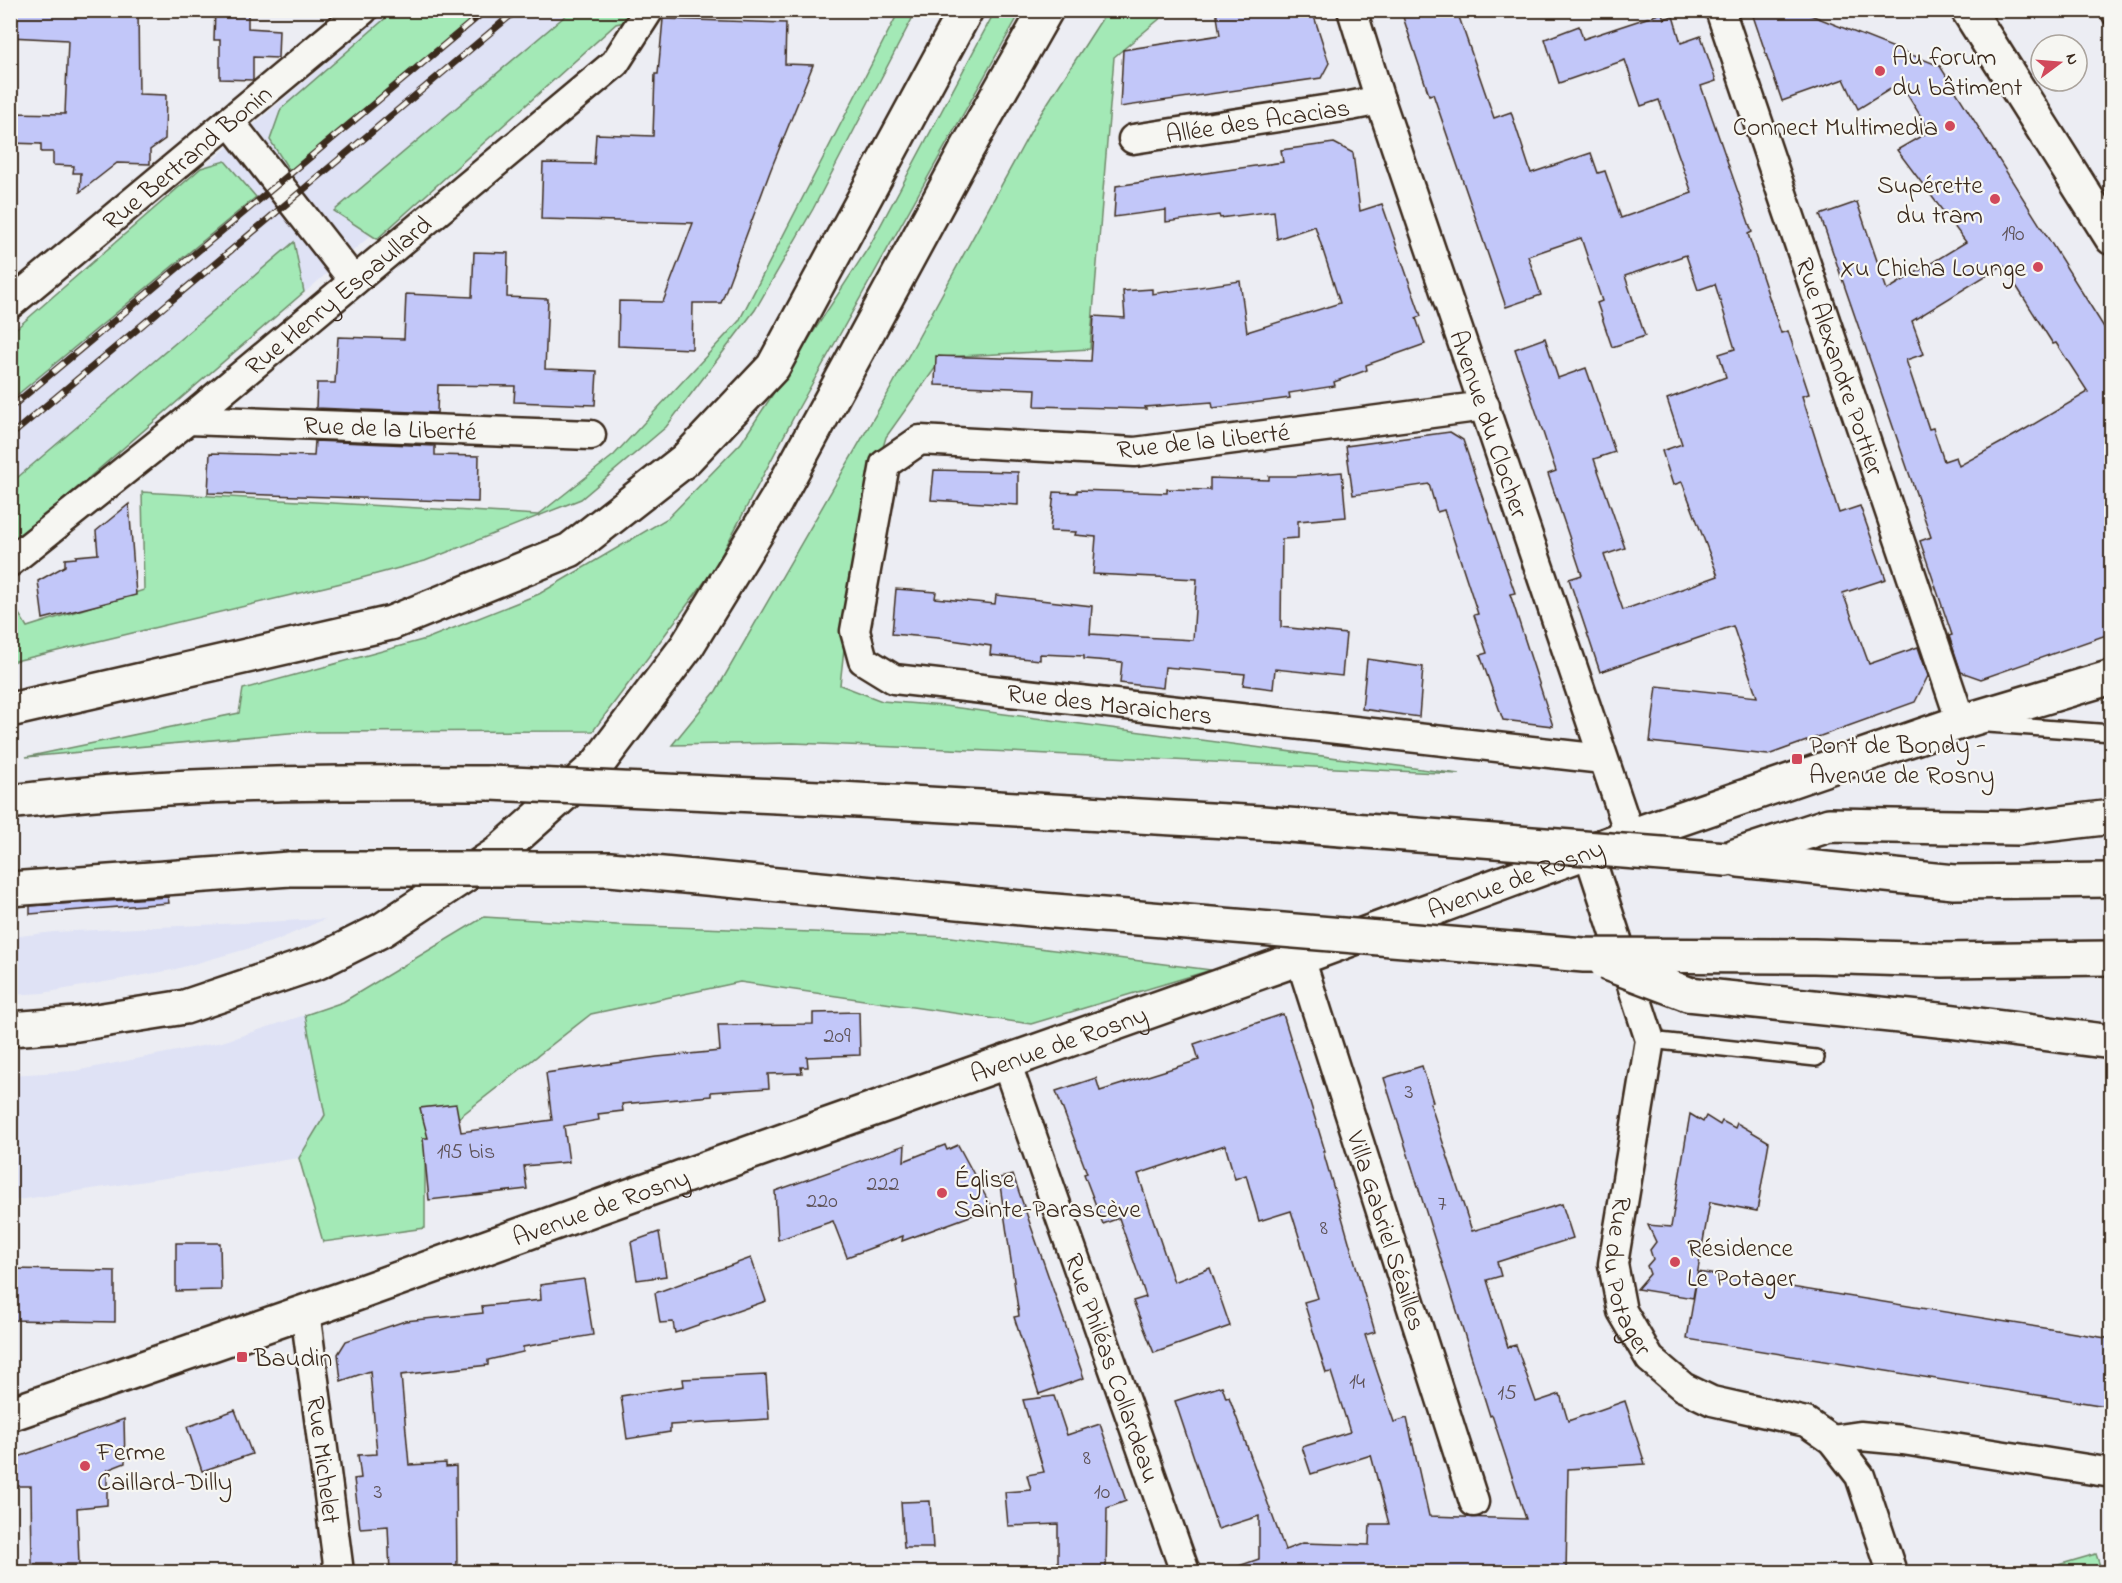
<svg xmlns="http://www.w3.org/2000/svg" width="2122" height="1583" viewBox="0 0 2122 1583" font-family="'Indie Flower',sans-serif">
  <rect width="100%" height="100%" fill="#ecedf3"/>
  <filter id="ink" filterUnits="userSpaceOnUse"><feTurbulence type="fractalNoise" baseFrequency=".0167" numOctaves="2"/><feDisplacementMap in="SourceGraphic" scale="12" xChannelSelector="R" yChannelSelector="G"/><feConvolveMatrix kernelMatrix="1 2 1 2 8 2 1 2 1" color-interpolation-filters="sRGB"/></filter>
  <g filter="url(#ink)">
    <g fill="#dfe2f5">
      <polygon points="387,11 631,11 11,546 10,333"/>
      <polygon points="325,919 275,941 172,970 43,993 11,995 11,937 54,932"/>
      <polygon points="305,1015 325,1115 299,1158 11,1201 11,1075 75,1071 222,1042"/>
    </g>
    <g fill="#a3e9b6" stroke="#6f8a6a" stroke-width="1.5">
      <polygon points="395,10 483,11 291,173 270,140 281,109"/>
      <polygon points="571,11 670,11 616,24 377,239 334,211"/>
      <polygon points="899,11 916,11 813,209 755,310 666,427 581,499 425,561 354,580 11,662 11,601 27,627 144,590 142,492 538,515 614,455 739,321"/>
      <polygon points="995,11 1021,11 799,407 714,569 593,731 300,732 26,757 239,713 243,689 426,639 539,594 668,518 741,443 870,245"/>
      <polygon points="1107,11 1169,11 1114,57 1090,349 943,357 886,437 856,539 840,685 882,701 944,706 1459,774 949,749 793,743 672,745 716,691 887,395 1038,118"/>
      <polygon points="225,161 256,197 11,400 11,333 201,168"/>
      <polygon points="294,242 304,292 11,545 11,483"/>
      <polygon points="484,917 617,925 951,937 1211,970 1031,1024 740,982 591,1014 425,1144 425,1228 323,1242 299,1158 325,1115 305,1015 343,1002"/>
      <polygon points="2096,1554 2102,1572 2034,1572"/>
    </g>
    <g fill="#c2c7f9" stroke="#3b2a1e" stroke-width="1.5" fill-rule="evenodd">
      <polygon points="10,10 138,10 139,94 166,95 165,139 150,150 150,164 117,163 80,192 81,173 73,173 74,166 53,165 53,152 41,152 41,144 10,143 10,113 65,114 68,40 10,37"/>
      <polygon points="215,10 248,13 248,28 279,30 278,58 253,57 253,80 220,79 220,40 214,40"/>
      <polygon points="1216,10 1312,10 1329,63 1321,78 1120,107 1123,50 1220,35"/>
      <path d="M1751,10H1798L1940,66L2112,340V633L1981,679L1961,672L1949,636L1952,635L1920,541L1931,537L1820,215L1857,202L1887,290L1966,242L1897,150L1930,131L1900,83L1858,109L1844,79L1782,101ZM2003,265L2053,344L2056,343L2088,392L2017,434L1959,466L1956,457L1944,461L1933,428L1929,429L1906,360L1924,354L1912,321Z"/>
      <polygon points="1662,13 1664,19 1673,16 1681,43 1701,36 1716,81 1701,86 1752,232 1748,234 1781,333 1788,331 1809,394 1802,396 1839,513 1860,506 1886,579 1843,593 1869,664 1918,647 1928,676 1915,702 1768,755 1650,742 1657,686 1757,697 1733,626 1600,672 1569,579 1582,575 1548,474 1556,471 1515,349 1545,338 1558,378 1586,368 1615,452 1594,459 1625,548 1604,555 1623,610 1718,576 1682,482 1673,485 1662,451 1682,444 1667,399 1726,377 1719,354 1735,349 1715,284 1698,290 1686,255 1625,276 1645,336 1612,347 1597,303 1602,301 1581,238 1528,256 1541,295 1506,307 1433,94 1429,95 1403,17 1458,14 1494,118 1511,112 1531,173 1591,153 1598,173 1605,171 1621,218 1692,193 1659,100 1641,106 1625,60 1559,83 1545,39 1579,26 1583,39"/>
      <polygon points="663,19 786,23 785,64 813,65 771,169 721,303 693,303 692,349 618,346 619,301 663,302 693,223 541,219 543,163 594,164 596,134 653,136 655,74 658,74"/>
      <polygon points="1334,143 1353,153 1360,211 1382,204 1421,316 1416,318 1425,344 1366,365 1367,370 1334,382 1335,386 1289,393 1290,398 1213,408 1212,402 1145,407 1146,409 1035,406 1036,389 935,385 936,356 1091,361 1094,316 1125,318 1123,291 1152,289 1152,294 1240,281 1247,332 1340,303 1315,226 1277,239 1274,211 1220,218 1219,215 1166,222 1166,210 1114,217 1116,186 1283,162 1281,150"/>
      <polygon points="474,252 508,253 507,297 548,299 545,369 597,371 595,405 514,402 515,386 438,385 437,413 316,408 317,383 335,383 338,337 404,339 406,294 472,297"/>
      <polygon points="1450,432 1463,440 1515,593 1510,594 1553,726 1503,720 1480,655 1487,653 1474,615 1478,614 1444,510 1437,512 1429,484 1353,495 1346,446"/>
      <polygon points="315,441 435,446 435,455 479,456 478,502 208,493 210,453 314,456"/>
      <polygon points="934,470 1018,472 1018,505 931,500"/>
      <polygon points="1342,472 1346,517 1298,521 1298,538 1282,539 1281,627 1346,634 1342,676 1275,669 1273,689 1243,685 1245,674 1165,667 1163,688 1120,683 1122,662 1084,659 1084,656 1040,654 1040,660 990,655 991,646 938,638 892,634 896,589 936,592 935,598 995,604 996,595 1092,606 1090,634 1193,640 1197,579 1093,574 1096,537 1075,535 1076,532 1050,531 1054,492 1077,493 1077,490 1167,493 1167,489 1210,490 1210,478 1269,480 1269,476 1295,476"/>
      <polygon points="129,504 136,595 43,619 38,581 65,566 65,559 76,558 76,556 98,554 96,531"/>
      <polygon points="1367,659 1423,667 1419,717 1362,709"/>
      <polygon points="168,897 169,903 30,914 30,906"/>
      <polygon points="859,1012 860,1055 807,1057 808,1067 801,1067 802,1073 768,1074 769,1088 711,1092 711,1096 622,1104 623,1111 598,1114 599,1120 564,1126 569,1162 524,1166 527,1189 429,1200 423,1138 428,1138 420,1108 456,1104 461,1132 552,1120 546,1073 657,1057 720,1051 718,1025 813,1024 813,1013"/>
      <polygon points="1283,1014 1325,1151 1323,1151 1375,1332 1365,1335 1394,1422 1407,1418 1429,1516 1526,1519 1492,1415 1490,1416 1384,1078 1422,1066 1433,1102 1430,1103 1472,1231 1562,1204 1573,1238 1497,1262 1501,1276 1487,1280 1508,1347 1516,1345 1536,1402 1560,1394 1568,1421 1625,1401 1645,1464 1568,1469 1566,1572 1234,1572 1233,1568 1259,1559 1259,1516 1218,1529 1175,1401 1222,1386 1226,1398 1229,1397 1285,1550 1303,1543 1369,1545 1370,1524 1389,1524 1371,1455 1311,1474 1302,1447 1350,1432 1331,1372 1326,1373 1304,1302 1318,1298 1291,1211 1259,1221 1246,1175 1235,1179 1225,1145 1138,1174 1174,1282 1210,1268 1230,1326 1154,1353 1133,1301 1146,1297 1119,1218 1103,1224 1084,1174 1087,1173 1056,1091 1096,1078 1100,1091 1199,1060 1194,1044"/>
      <polygon points="1690,1114 1703,1122 1706,1116 1720,1125 1722,1121 1735,1128 1737,1123 1769,1142 1757,1211 1710,1202 1693,1298 1637,1289 1650,1274 1647,1266 1653,1259 1650,1250 1656,1242 1648,1225 1671,1227"/>
      <polygon points="905,1145 904,1161 945,1145 947,1150 958,1145 992,1208 902,1241 903,1236 847,1257 833,1221 778,1240 775,1191"/>
      <polygon points="1013,1175 1084,1378 1039,1394 1014,1317 1019,1316 999,1178"/>
      <polygon points="659,1232 666,1276 637,1280 631,1242"/>
      <polygon points="176,1243 220,1243 221,1290 176,1291"/>
      <polygon points="751,1258 766,1301 675,1333 673,1322 660,1323 655,1293"/>
      <polygon points="13,1269 115,1271 115,1322 12,1320"/>
      <polygon points="1698,1272 2112,1339 2112,1407 1687,1339"/>
      <polygon points="584,1279 593,1335 523,1347 523,1352 488,1360 488,1365 401,1375 409,1465 446,1463 446,1467 456,1466 457,1572 390,1572 388,1526 360,1528 354,1479 361,1478 358,1455 377,1454 370,1371 341,1381 338,1354 346,1341 405,1321 483,1313 482,1306 541,1300 540,1285"/>
      <polygon points="766,1375 769,1419 670,1425 670,1432 627,1439 621,1396 684,1386 683,1379"/>
      <polygon points="1054,1396 1067,1435 1100,1424 1126,1501 1107,1508 1106,1572 1058,1572 1058,1524 1008,1526 1005,1492 1031,1490 1027,1475 1044,1472 1023,1400"/>
      <polygon points="235,1410 252,1454 202,1471 187,1427"/>
      <polygon points="124,1419 125,1463 107,1470 107,1505 77,1508 79,1564 32,1564 31,1486 10,1486 10,1460"/>
      <polygon points="930,1501 933,1548 904,1548 901,1502"/>
    </g>
    <g fill="none" stroke-linecap="round" stroke-linejoin="round">
      <g stroke="#3b2a1e" stroke-width="20">
        <g id="lane">
          <polyline points="2107,10 2112,18"/>
          <polyline points="1988,724 2112,733"/>
          <polyline points="1650,1040 1816,1058"/>
        </g>
      </g>
      <g stroke="#3b2a1e" stroke-width="33">
        <g id="street">
          <path id="s1" d="M1352,10L1380,100L1630,836"/>
          <path id="s2" d="M1720,10L1961,722"/>
          <polyline points="230,122 354,281"/>
          <path id="s3" d="M1133,139L1350,106L1380,100"/>
          <path id="s4" d="M10,304L363,10"/>
          <path id="s5" d="M1485,406L1135,452L920,440L885,464L855,631L863,660L894,679L1603,759"/>
          <path id="s6" d="M188,420L591,435"/>
          <path id="s7" d="M10,562L188,420L615,63L649,10"/>
          <path id="s8" d="M1588,851L1650,1040L1613,1264L1622,1311L1650,1359L1683,1387L1712,1401L1806,1422L1832,1440L1860,1476L1892,1572"/>
          <path id="s9" d="M1300,958L1474,1502"/>
          <path id="s10" d="M1006,1062L1185,1572"/>
          <path id="s11" d="M305,1311L339,1572"/>
          <polyline points="1832,1440 1860,1436 1903,1440 2112,1473"/>
        </g>
      </g>
      <g stroke="#3b2a1e" stroke-width="38">
        <g id="primary">
          <polyline points="1968,10 2112,238"/>
          <path id="s12" d="M10,1414L342,1299L822,1127L1300,958L1630,836L1961,722L2112,677"/>
        </g>
      </g>
      <g stroke="#3b2a1e" stroke-width="38">
        <g id="highway">
          <polyline points="10,710 391,623 570,550 685,460 773,367 966,10"/>
          <path d="M10,802C170,782 331,782 491,783"/>
          <polyline points="1726,859 1829,825 2019,828 2112,817"/>
          <polyline points="1739,860 1954,882 2112,880"/>
          <polyline points="10,889 290,869"/>
          <polyline points="1688,994 1948,1021 2112,1042"/>
          <polyline points="10,1029 77,1024 185,1007 318,962 382,930 497,854 597,765 687,646 776,501 967,149 1046,10"/>
        </g>
      </g>
      <use href="#lane" stroke="#f6f6f2" stroke-width="15"/>
      <use href="#street" stroke="#f6f6f2" stroke-width="28"/>
      <use href="#primary" stroke="#f6f6f2" stroke-width="33"/>
      <use href="#highway" stroke="#f6f6f2" stroke-width="33"/>
      <g stroke="#3b2a1e" stroke-width="7">
        <g id="rail">
          <polyline points="10,408 486,10"/>
          <polyline points="10,436 517,10"/>
        </g>
      </g>
      <use href="#rail" stroke="#f6f6f2" stroke-width="4.5" stroke-dasharray="14" stroke-linecap="butt"/>
      <g stroke="#3b2a1e" stroke-width="38" stroke-linecap="butt">
        <g id="highway-bridge">
          <polyline points="491,783 840,799 1262,823 1726,859"/>
          <polyline points="290,869 610,869 1042,910 1584,955 1814,956 1943,960 2112,958"/>
          <polyline points="1606,963 1688,994"/>
        </g>
      </g>
      <use href="#highway-bridge" stroke="#f6f6f2" stroke-width="33"/>
    </g>
  </g>
  <g fill="#d1495b" stroke="#f6f6f2" stroke-width="2">
    <circle cx="1880" cy="71" r="6"/>
    <circle cx="1950" cy="126" r="6"/>
    <circle cx="1995" cy="199" r="6"/>
    <circle cx="2038" cy="267" r="6"/>
    <rect x="1791" y="753" width="12" height="12" rx="3"/>
    <circle cx="942" cy="1193" r="6"/>
    <circle cx="1675" cy="1262" r="6"/>
    <rect x="236" y="1351" width="12" height="12" rx="3"/>
    <circle cx="85" cy="1466" r="6"/>
  </g>
  <g text-anchor="middle" stroke-width="4.5" stroke-linejoin="round" paint-order="stroke">
    <g font-size="22" fill="#5d5155">
      <text x="2013" y="240">190</text>
      <text x="837" y="1042">209</text>
      <text x="1409" y="1098">3</text>
      <text x="466" y="1158">195 bis</text>
      <text x="883" y="1190">222</text>
      <text x="822" y="1207">220</text>
      <text x="1442" y="1210">7</text>
      <text x="1324" y="1234">8</text>
      <text x="1357" y="1388">14</text>
      <text x="1507" y="1399">15</text>
      <text x="1087" y="1464">8</text>
      <text x="378" y="1498">3</text>
      <text x="1102" y="1498">10</text>
    </g>
    <g font-size="26" fill="#3b2a1e" stroke="#f6f6f2" text-anchor="start">
      <text x="1892" y="65">Au forum<tspan x="1892" dy="30">du bâtiment</tspan></text>
      <text x="1938" y="135" text-anchor="end">Connect Multimedia</text>
      <text x="1983" y="193" text-anchor="end">Supérette<tspan x="1983" dy="30">du tram</tspan></text>
      <text x="2026" y="276" text-anchor="end">Xu Chicha Lounge</text>
      <text x="1809" y="753">Pont de Bondy -<tspan x="1809" dy="30">Avenue de Rosny</tspan></text>
      <text x="954" y="1187">Église<tspan x="954" dy="30">Sainte-Parascève</tspan></text>
      <text x="1687" y="1256">Résidence<tspan x="1687" dy="30">Le Potager</tspan></text>
      <text x="254" y="1366">Baudin</text>
      <text x="97" y="1460">Ferme<tspan x="97" dy="30">Caillard-Dilly</tspan></text>
    </g>
    <g font-size="26" fill="#3b2a1e" stroke="#f6f6f2">
      <text dy="9" stroke="none"><textPath href="#s3" startOffset="126">Allée des Acacias</textPath></text>
      <text dy="9" stroke="none"><textPath href="#s4" startOffset="230">Rue Bertrand Bonin</textPath></text>
      <text dy="9" stroke="none"><textPath href="#s7" startOffset="423">Rue Henry Espaullard</textPath></text>
      <text dy="9" stroke="none"><textPath href="#s2" startOffset="376">Rue Alexandre Pottier</textPath></text>
      <text dy="9" stroke="none"><textPath href="#s1" startOffset="436">Avenue du Clocher</textPath></text>
      <text dy="9" stroke="none"><textPath href="#s6" startOffset="202">Rue de la Liberté</textPath></text>
      <text transform="translate(1203 440) rotate(-6)" y="9">Rue de la Liberté</text>
      <text dy="9" stroke="none"><textPath href="#s5" startOffset="1064">Rue des Maraichers</textPath></text>
      <text dy="9" stroke="none"><textPath href="#s12" startOffset="1598">Avenue de Rosny</textPath></text>
      <text dy="9" stroke="none"><textPath href="#s12" startOffset="1112">Avenue de Rosny</textPath></text>
      <text dy="9" stroke="none"><textPath href="#s12" startOffset="626">Avenue de Rosny</textPath></text>
      <text dy="9" stroke="none"><textPath href="#s9" startOffset="286">Villa Gabriel Séailles</textPath></text>
      <text dy="9" stroke="none"><textPath href="#s8" startOffset="440">Rue du Potager</textPath></text>
      <text dy="9" stroke="none"><textPath href="#s10" startOffset="324">Rue Philéas Collardeau</textPath></text>
      <text dy="9" stroke="none"><textPath href="#s11" startOffset="150">Rue Michelet</textPath></text>
    </g>
  </g>
  <rect width="2122" height="1583" fill="none" stroke="#f6f6f2" stroke-width="36"/>
  <rect x="18" y="18" width="2086" height="1547" fill="none" stroke="#3b2a1e" stroke-width="2" filter="url(#ink)"/>
  <g transform="translate(2059 63) rotate(74)"><circle r="28" fill="#f6f6f2" stroke="#aba49d" stroke-width="1.5"/>
  <path d="M0-4.5L10 22L0 15L-10 22Z" fill="#d1495b"/>
  <text y="-9" font-size="16" font-weight="bold" text-anchor="middle" fill="#3b2a1e">N</text>
  </g>
</svg>
